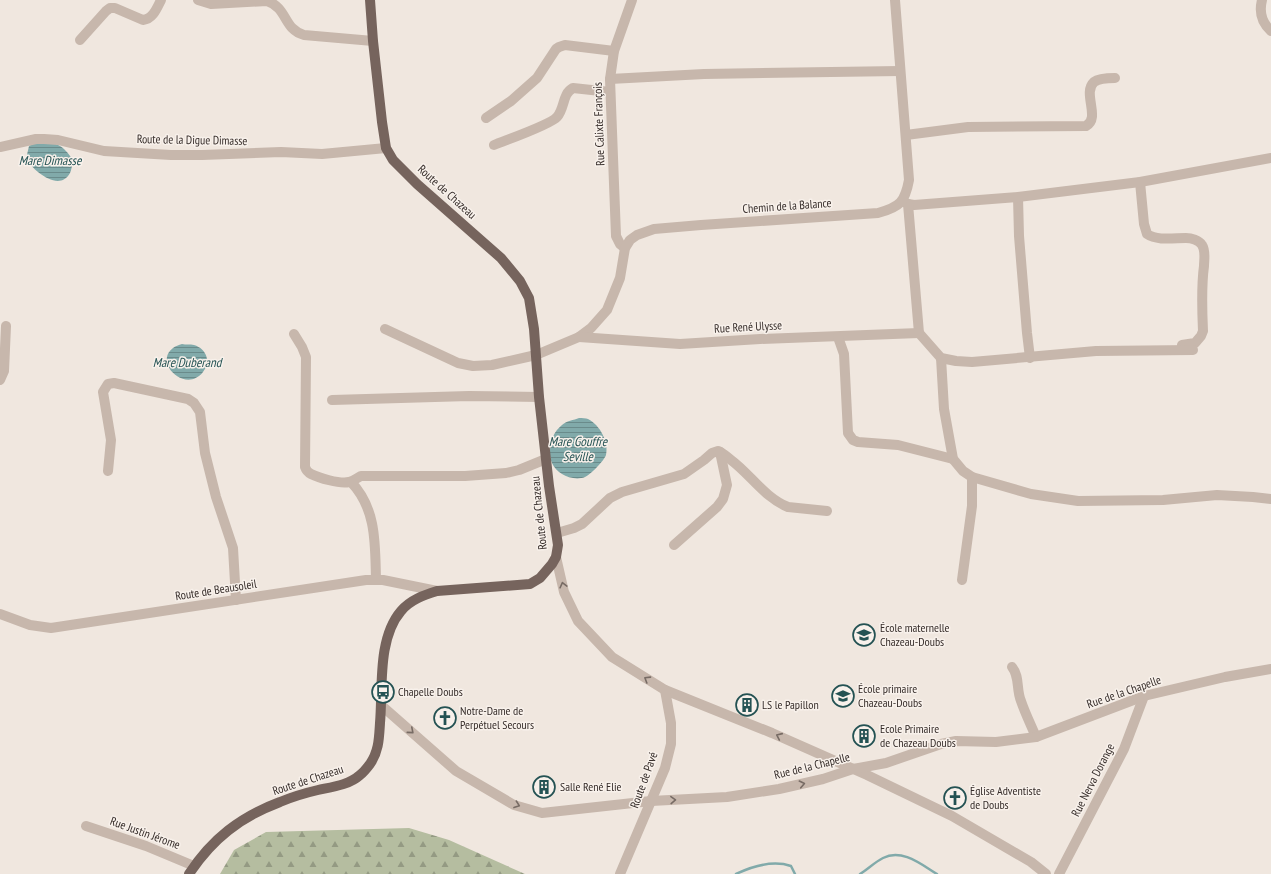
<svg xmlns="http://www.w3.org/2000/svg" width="1271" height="874" viewBox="0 0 1271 874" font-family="'PT Sans Narrow',sans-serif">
  <defs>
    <pattern id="forest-firs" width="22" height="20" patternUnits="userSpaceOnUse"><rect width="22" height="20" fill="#b5bda0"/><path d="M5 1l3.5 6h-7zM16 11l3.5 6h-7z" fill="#949a83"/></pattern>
    <pattern id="water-rules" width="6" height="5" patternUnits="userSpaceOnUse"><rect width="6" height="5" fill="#81aaaa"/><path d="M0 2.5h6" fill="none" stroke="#6a8b8b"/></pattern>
  </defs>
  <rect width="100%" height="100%" fill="#f0e7df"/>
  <polygon fill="url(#forest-firs)" points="409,828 449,840 525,874 220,874 234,850 266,832"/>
  <g fill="url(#water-rules)">
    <path d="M40,140C57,143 63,145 73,160C72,163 72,169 70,173C59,193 33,170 26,159L29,146Z"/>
    <path d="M182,344C186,345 190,344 194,345C207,349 211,362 203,372C186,394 153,363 173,348C175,346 179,345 182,344Z"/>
    <path d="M579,418C582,418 586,418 588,419C600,425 609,442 606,455C604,461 590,475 585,477C578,480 568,478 562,474C544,463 547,437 562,425C566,421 574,420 579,418Z"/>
  </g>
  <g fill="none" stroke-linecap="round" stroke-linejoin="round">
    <g stroke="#81aaaa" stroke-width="2.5">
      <path d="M736,874C753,866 773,860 791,866L795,874"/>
      <path d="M860,874C868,869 875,862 883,858C902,848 922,865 937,874"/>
    </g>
    <g stroke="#c7b7ac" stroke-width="10">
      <path d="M198,0L211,4L267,1C288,8 283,29 304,35L373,41"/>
      <path d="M1262,0C1259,12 1262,23 1271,31"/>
      <path d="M80,40L106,11L110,8H115L143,20C153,19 157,8 161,0"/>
      <polyline points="610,79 704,74 900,71"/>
      <polyline points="486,118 511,101 537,78 556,49 559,47 565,45 614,51"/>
      <path d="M906,135L968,127L1086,126C1101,118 1082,93 1094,82C1099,78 1109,78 1115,78"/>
      <path d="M494,145C506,140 550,125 557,117C565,108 562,94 573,88L610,92"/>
      <polyline points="0,147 36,139 44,139 58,140 104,151 171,155 202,155 281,152 322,154 386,148"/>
      <path d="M1140,182L1144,224L1147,234C1157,241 1174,238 1186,238C1191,238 1199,240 1202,245C1206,251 1204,260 1204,266C1201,288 1202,309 1203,331L1201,336L1195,343L1182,345"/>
      <polyline points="1018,197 1019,236 1027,333 1030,358"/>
      <polyline points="903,201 908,204 914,205 1018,197 1140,182 1271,158"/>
      <polyline points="908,204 919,333 941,358 956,361 972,362 1096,351 1193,350"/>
      <polyline points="625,248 620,244 616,236 610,79 614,51 632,0"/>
      <path d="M385,329L458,363L473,366L492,365L536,355L579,337L591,328L607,310L620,278L625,248L630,240L637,235L654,229L701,225L878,213C900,207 905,202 909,180L895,0"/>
      <path d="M294,334L302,347L306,357L305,467C306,470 307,472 311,474C319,478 339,484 349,482C353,481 357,478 361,476H465L506,473L519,470L546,459"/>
      <polyline points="579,337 680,344 760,339 919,333"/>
      <polyline points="838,337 844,354 848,433 853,440 858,442 898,445 953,459"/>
      <polyline points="941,358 944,409 953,459 963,471 972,477 1031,494 1078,501 1163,500 1217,495 1253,497 1271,499"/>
      <polyline points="0,380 4,371 6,326"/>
      <polyline points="332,400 469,396 539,397"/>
      <polyline points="108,471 111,440 103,392 108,384 114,383 188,399 194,403 200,412 205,453 216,497 233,548 236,600"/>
      <path d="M351,482C377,509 375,545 376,580"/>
      <path d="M557,533L574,528L582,524L610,498L622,492L684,474L704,460L712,453L718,451C723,453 727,457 731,460C750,474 765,498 788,507L827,511"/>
      <polyline points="674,545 717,507 723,499 727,485 720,452"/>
      <polyline points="556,557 564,592 578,621 612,657 665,690 772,733 867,775 952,816 1031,862 1046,874"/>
      <polyline points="962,580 972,506 972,477"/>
      <polyline points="0,614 30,625 51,628 366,580 383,580 437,591"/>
      <path d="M1012,667C1020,677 1016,689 1021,701C1025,713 1031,725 1036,737"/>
      <polyline points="382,706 456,771 514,805 542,813 651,801 727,797 779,789 823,779 853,769 886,763 941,744 956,741 996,742 1036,737 1144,696 1225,677 1271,669"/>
      <polyline points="86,826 146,846 194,866"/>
      <polyline points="620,874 665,768 671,744 671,723 665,690"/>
      <polyline points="1059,874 1124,749 1144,696"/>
    </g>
    <path stroke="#76645d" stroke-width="10" d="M189,874C212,839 240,817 280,802C292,797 305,793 318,790C332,787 349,785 360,775C364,772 367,768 370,764C379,751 379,738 380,723C383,689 377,639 401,611C410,600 424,595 437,591L530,584L540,578L552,564L556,557L558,545L549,486L539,397L534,329L529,298L520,281L501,258L417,184L393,160L386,148L382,122L373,41L370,0"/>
  </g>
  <defs><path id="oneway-chevron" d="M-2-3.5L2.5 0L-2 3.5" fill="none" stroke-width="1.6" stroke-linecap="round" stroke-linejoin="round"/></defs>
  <g stroke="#776b64">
    <use href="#oneway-chevron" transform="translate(563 585) rotate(-104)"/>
    <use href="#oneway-chevron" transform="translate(647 679) rotate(-148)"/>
    <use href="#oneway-chevron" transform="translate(411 731) rotate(41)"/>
    <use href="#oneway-chevron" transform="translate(779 736) rotate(-156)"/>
    <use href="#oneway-chevron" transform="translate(802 784) rotate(-12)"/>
    <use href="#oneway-chevron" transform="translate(673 800) rotate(-2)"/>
    <use href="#oneway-chevron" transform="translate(517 805) rotate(20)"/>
  </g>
  <defs>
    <g id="school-ring" transform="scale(1.15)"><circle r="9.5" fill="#f8f1eb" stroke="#245253" stroke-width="1.5"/><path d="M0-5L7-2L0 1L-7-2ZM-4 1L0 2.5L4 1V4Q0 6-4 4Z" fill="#245253"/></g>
    <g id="bus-ring" transform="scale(1.15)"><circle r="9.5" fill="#f8f1eb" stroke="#245253" stroke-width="1.5"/><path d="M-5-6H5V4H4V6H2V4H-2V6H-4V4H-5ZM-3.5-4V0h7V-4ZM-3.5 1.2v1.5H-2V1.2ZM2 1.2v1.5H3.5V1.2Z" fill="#245253"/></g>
    <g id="building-ring" transform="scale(1.15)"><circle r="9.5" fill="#f8f1eb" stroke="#245253" stroke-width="1.5"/><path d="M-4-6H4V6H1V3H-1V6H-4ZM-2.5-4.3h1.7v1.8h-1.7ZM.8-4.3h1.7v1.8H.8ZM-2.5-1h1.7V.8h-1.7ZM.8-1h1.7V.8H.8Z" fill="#245253"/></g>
    <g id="church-ring" transform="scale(1.15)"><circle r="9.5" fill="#f8f1eb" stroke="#245253" stroke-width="1.5"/><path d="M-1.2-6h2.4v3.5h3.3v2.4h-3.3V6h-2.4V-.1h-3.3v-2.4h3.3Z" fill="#245253"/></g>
  </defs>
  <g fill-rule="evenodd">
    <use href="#school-ring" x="864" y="635"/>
    <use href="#bus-ring" x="383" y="692"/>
    <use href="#school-ring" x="843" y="696"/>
    <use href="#building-ring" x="747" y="705"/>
    <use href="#church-ring" x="445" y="718"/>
    <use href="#building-ring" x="864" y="736"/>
    <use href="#building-ring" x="544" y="787"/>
    <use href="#church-ring" x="955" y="798"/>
  </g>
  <g text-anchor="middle" stroke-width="3" stroke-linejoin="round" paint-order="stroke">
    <g font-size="12" fill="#362d2a" stroke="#f8f1eb">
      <text transform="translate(599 124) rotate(-92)" y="4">Rue Calixte François</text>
      <text transform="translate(192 140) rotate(1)" y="4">Route de la Digue Dimasse</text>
      <text transform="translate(447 192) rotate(42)" y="4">Route de Chazeau</text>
      <text transform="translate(787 206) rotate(-4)" y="4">Chemin de la Balance</text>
      <text transform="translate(748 327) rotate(-3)" y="4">Rue René Ulysse</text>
      <text transform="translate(539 513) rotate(-96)" y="4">Route de Chazeau</text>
      <text transform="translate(216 590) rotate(-9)" y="4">Route de Beausoleil</text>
      <text transform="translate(1124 692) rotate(-19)" y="4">Rue de la Chapelle</text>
      <text transform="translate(812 766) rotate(-14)" y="4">Rue de la Chapelle</text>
      <text transform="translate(308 780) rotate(-18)" y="4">Route de Chazeau</text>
      <text transform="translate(644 780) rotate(-70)" y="4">Route de Pavé</text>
      <text transform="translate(1093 780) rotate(-63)" y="4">Rue Nerva Dorange</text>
      <text transform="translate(145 833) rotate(20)" y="4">Rue Justin Jérome</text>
    </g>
    <g font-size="12" fill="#362d2a" stroke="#f8f1eb" text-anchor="start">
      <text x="880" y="632">École maternelle<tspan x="880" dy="14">Chazeau-Doubs</tspan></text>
      <text x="858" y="693">École primaire<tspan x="858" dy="14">Chazeau-Doubs</tspan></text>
      <text x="398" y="696">Chapelle Doubs</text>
      <text x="762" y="709">LS le Papillon</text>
      <text x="460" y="715">Notre-Dame de<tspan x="460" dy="14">Perpétuel Secours</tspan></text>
      <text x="880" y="733">Ecole Primaire<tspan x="880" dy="14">de Chazeau Doubs</tspan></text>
      <text x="560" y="791">Salle René Elie</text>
      <text x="970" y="795">Église Adventiste<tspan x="970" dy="14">de Doubs</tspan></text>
    </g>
    <g font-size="13" font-style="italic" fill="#245253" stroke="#f8f1eb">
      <text x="50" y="165">Mare Dimasse</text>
      <text x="187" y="367">Mare Duberand</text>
      <text x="578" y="446">Mare Gouffre<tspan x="578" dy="15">Seville</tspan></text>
    </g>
  </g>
</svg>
